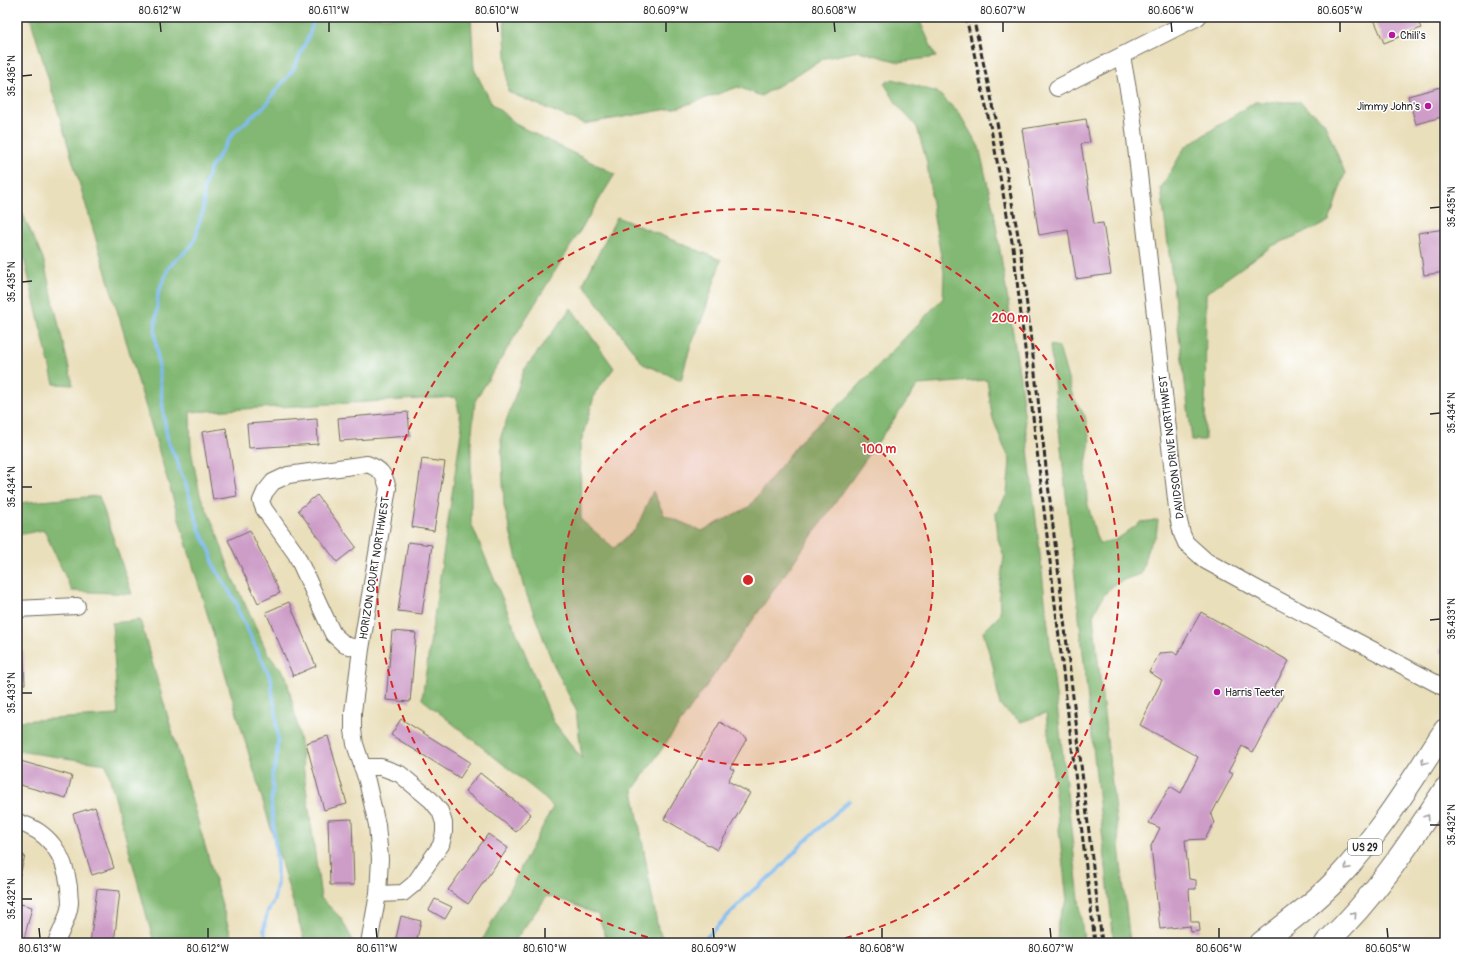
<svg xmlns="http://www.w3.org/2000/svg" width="1462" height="960" viewBox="0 0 1462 960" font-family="Pangolin,sans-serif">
  <rect width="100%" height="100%" fill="#fff"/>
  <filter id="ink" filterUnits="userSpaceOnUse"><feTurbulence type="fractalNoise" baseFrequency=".025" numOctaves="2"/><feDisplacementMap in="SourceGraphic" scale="8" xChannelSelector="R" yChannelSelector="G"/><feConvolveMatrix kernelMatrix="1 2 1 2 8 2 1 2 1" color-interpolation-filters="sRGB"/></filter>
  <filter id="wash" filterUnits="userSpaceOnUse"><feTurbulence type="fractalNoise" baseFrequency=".012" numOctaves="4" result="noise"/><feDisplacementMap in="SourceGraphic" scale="16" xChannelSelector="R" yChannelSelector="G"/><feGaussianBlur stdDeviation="0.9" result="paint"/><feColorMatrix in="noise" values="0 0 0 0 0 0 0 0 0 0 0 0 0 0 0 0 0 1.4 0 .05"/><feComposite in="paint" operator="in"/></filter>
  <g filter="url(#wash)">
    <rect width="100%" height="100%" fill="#eadfbb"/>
    <g fill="#82b873" stroke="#56724f">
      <polygon points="30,17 471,17 474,69 492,104 519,126 615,174 475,401 471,443 471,523 553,721 582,759 576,710 552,661 523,585 504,505 501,436 524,370 571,308 614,368 595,393 580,445 581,520 614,548 636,529 653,491 664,515 702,531 749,507 801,440 847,398 943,298 944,272 934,218 927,163 917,127 898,106 884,83 893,79 937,92 959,113 979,147 994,212 1020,378 1084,943 1057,943 1058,920 1067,901 1046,713 1021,722 1000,706 993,666 983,632 1000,615 999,589 1004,557 998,539 996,513 1007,494 1010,460 1003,445 992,416 987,380 918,385 633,790 658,929 666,943 608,943 598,915 568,902 547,896 513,943 481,943 553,807 539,793 422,699 462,426 456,397 190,412 191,450 200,495 215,528 232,577 253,621 268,654 286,676 298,728 321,898 341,918 354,943 305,943"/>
      <polygon points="504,17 918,17 936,57 899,62 859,51 825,58 761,96 738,87 680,107 584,124 508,92"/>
      <polygon points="1255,102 1300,102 1324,122 1345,173 1329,222 1272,246 1206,293 1205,440 1192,440 1161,188 1185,147"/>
      <polygon points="17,202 43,258 73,385 54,384 22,250 17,237"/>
      <polygon points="617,217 721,260 705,311 690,348 681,380 643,364 583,284"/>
      <path d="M1050,345L1059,347L1073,397L1085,416L1090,441L1086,465L1087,501L1096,536L1099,543L1116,540L1141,522L1158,520L1156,536L1148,547L1141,574C1111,583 1106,588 1093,616L1130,943H1114Z"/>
      <polygon points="99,496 132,594 72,591 44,530 17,535 17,503"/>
      <polygon points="140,620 233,943 154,943 106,764 17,751 17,721 118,715 112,623"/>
    </g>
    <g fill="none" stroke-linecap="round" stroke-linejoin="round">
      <g stroke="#80bcf2" stroke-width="3.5">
        <polyline points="267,943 264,929 267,913 274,900 277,883 277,866 271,799 273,790 272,776 276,762 278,739 276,723 277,719 271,686 272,681 237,608 238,606 213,564 211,553 200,531 184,479 179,470 179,465 168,442 164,418 155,333 158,293 169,267 192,245 197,233 197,229 203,211 204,188 210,169 234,132 269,102 270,98 293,70 309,35 315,17"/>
        <polyline points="701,943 752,891 775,873 803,843 849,801"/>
      </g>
    </g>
    <g id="blocks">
      <g fill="#cd9dc8">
        <polygon points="1373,17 1416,17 1421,28 1384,43"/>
        <polygon points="1441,87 1445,89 1445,116 1416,124 1408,96"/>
        <polygon points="1086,119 1090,142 1081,144 1094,224 1103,223 1111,274 1076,279 1068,230 1039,235 1022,129"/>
        <polygon points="1445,229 1445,272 1424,275 1418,233"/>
        <polygon points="408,412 410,436 340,441 338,418"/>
        <polygon points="317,419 318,444 249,448 247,424"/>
        <polygon points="226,428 237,496 213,500 202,432"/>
        <polygon points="422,459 445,462 434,531 412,527"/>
        <polygon points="317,495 356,547 337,562 298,510"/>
        <polygon points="250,530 280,593 258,603 228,540"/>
        <polygon points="408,542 432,545 422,614 398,611"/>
        <polygon points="289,602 316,666 293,676 266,612"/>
        <polygon points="1201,612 1289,661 1273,689 1283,695 1253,752 1242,746 1228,772 1233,774 1211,815 1214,823 1205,839 1185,840 1189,879 1196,880 1196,889 1189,889 1191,922 1199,922 1200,931 1191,932 1190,926 1160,929 1151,846 1160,828 1149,823 1170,786 1181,793 1198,757 1140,725 1162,680 1149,672 1160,653 1173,652 1177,655"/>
        <polygon points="392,631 416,633 410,702 386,700"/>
        <polygon points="1445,637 1445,654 1439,652"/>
        <polygon points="17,650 23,650 25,684 17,685"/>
        <polygon points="401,719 470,762 460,778 391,735"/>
        <polygon points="720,722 747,738 730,768 734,770 728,781 750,793 717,850 664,819"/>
        <polygon points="328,736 347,804 324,810 306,743"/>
        <polygon points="17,760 72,776 66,798 17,784"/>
        <polygon points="480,773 531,814 516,832 465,791"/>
        <polygon points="95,807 114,868 92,875 73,814"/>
        <polygon points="352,819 354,885 330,885 328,820"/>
        <polygon points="488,834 508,848 468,904 448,890"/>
        <polygon points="17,854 25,856 19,878 17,878"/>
        <polygon points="97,889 120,891 114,943 90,943"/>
        <polygon points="435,899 452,907 445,919 429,910"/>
        <polygon points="17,903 32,907 23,943 17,943"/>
        <polygon points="401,916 421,921 416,943 395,943"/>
      </g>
    </g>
  </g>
  <g filter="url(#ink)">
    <use href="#blocks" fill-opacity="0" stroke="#6e6a5d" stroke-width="1"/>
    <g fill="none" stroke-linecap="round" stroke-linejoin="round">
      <g stroke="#6e6a5d" stroke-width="18">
        <g id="minor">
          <polyline points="1122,56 1132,112 1178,517 1182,534 1186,543 1206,561 1261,591 1445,688"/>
          <polyline points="1057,88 1198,17"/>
          <polyline points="17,609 77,606"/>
          <path d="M361,649L345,645L333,634L296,554L264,509L261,501L265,492L273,482L288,475L367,464C381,469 384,474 388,488L361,649L353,712V730L355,744L367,781L377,825L380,859L378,894L369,943"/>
          <polyline points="362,767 381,767 400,774 431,800 440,811 444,823 444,833 441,845 414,884 403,893 378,894"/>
          <path d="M17,822C49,831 65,855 69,887C69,892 70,898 70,903C69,917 61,930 56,943"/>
        </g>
      </g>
      <g stroke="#6e6a5d" stroke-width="24">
        <g id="highway">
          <path d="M1261,943C1287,923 1313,904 1336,880C1379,835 1411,782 1445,730"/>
          <path d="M1326,943C1374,898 1410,843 1445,789"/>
        </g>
      </g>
      <use href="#minor" stroke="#fff" stroke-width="16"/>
      <use href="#highway" stroke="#fff" stroke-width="22"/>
      <g stroke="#2b2b2b" stroke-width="3" stroke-dasharray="6 3" stroke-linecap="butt">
        <polyline points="966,17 992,134 1013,247 1095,943"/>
        <polyline points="973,17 999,132 1020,246 1102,943"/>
      </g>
    </g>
    <defs><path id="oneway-chevron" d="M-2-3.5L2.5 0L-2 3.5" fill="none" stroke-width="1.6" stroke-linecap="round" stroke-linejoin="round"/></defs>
    <g stroke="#a0a0a0">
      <use href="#oneway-chevron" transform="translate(1424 762) rotate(123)"/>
      <use href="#oneway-chevron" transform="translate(1427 817) rotate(-57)"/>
      <use href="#oneway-chevron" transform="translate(1347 867) rotate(131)"/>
      <use href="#oneway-chevron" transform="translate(1354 915) rotate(-48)"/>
    </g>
  </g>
  <path fill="none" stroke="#2b2b2b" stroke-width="1.5" d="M160,22L161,32M329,22V32M497,22L498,32M666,22V32M834,22L835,32M1003,22V32M1171,22L1172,32M1340,22V32M22,76L32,75M1430,208L1440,207M22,282L32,281M1430,414L1440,413M22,487H32M1430,620L1440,619M22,693H32M1430,825H1440M22,899H32M39,928L40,938M208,928V938M376,928L377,938M545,928V938M713,928L714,938M882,928V938M1050,928L1051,938M1219,928V938M1387,928L1388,938"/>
  <circle cx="748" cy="580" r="185" fill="#d62828" fill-opacity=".12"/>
  <g fill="none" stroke="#d62828" stroke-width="2" stroke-dasharray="7 5">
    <circle cx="748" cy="580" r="185"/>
    <path d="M671 943A371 371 0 1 1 825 943"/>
  </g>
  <g fill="#b5179e" stroke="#fff" stroke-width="1.5">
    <circle cx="1392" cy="35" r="4"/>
    <circle cx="1428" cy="106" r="4"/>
    <circle cx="1217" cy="692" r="4"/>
  </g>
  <g text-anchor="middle" stroke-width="3" stroke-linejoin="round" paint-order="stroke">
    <rect fill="#fff" stroke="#6b6b6b" stroke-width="1" x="1348" y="839" width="34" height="16" rx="3"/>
    <g font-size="10" font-weight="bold" fill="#2b2b2b">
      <text x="1365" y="851">US 29</text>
    </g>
    <g font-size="11" fill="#2b2b2b" stroke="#fff" text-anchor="start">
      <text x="1400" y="39">Chili's</text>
      <text x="1420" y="110" text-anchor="end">Jimmy John's</text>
      <text x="1225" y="696">Harris Teeter</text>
    </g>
    <g font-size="11" fill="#2b2b2b" stroke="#fff">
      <text transform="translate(1171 447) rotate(-97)" y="4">DAVIDSON DRIVE NORTHWEST</text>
      <text transform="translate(374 568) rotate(-81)" y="4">HORIZON COURT NORTHWEST</text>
    </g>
  </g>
  <circle cx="748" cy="580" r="6" fill="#d62828" stroke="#fff" stroke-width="2"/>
  <g font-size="12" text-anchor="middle" font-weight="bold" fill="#d62828" stroke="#fff" stroke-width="3" stroke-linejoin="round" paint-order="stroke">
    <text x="1010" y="322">200 m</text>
    <text x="879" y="453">100 m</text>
  </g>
  <rect width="1462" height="960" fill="none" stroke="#fff" stroke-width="44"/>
  <rect x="22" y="22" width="1418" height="916" fill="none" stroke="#2b2b2b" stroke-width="1.5"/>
  <g font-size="10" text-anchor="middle" fill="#2b2b2b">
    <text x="160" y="14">80.612°W</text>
    <text x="329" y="14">80.611°W</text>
    <text x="497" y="14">80.610°W</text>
    <text x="666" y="14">80.609°W</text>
    <text x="834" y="14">80.608°W</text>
    <text x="1003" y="14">80.607°W</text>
    <text x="1171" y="14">80.606°W</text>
    <text x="1340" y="14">80.605°W</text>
    <text transform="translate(11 76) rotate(-90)" y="4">35.436°N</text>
    <text transform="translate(1451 207) rotate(-90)" y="4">35.435°N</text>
    <text transform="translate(11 282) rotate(-90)" y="4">35.435°N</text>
    <text transform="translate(1451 413) rotate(-90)" y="4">35.434°N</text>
    <text transform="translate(11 487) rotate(-90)" y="4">35.434°N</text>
    <text transform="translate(1451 619) rotate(-90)" y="4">35.433°N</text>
    <text transform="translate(11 693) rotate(-90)" y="4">35.433°N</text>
    <text transform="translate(1451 825) rotate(-90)" y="4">35.432°N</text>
    <text transform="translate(11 899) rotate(-90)" y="4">35.432°N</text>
    <text x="40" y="952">80.613°W</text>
    <text x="208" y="952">80.612°W</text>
    <text x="377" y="952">80.611°W</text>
    <text x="545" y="952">80.610°W</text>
    <text x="714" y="952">80.609°W</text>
    <text x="882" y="952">80.608°W</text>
    <text x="1051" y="952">80.607°W</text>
    <text x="1219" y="952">80.606°W</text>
    <text x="1388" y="952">80.605°W</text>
  </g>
</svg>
